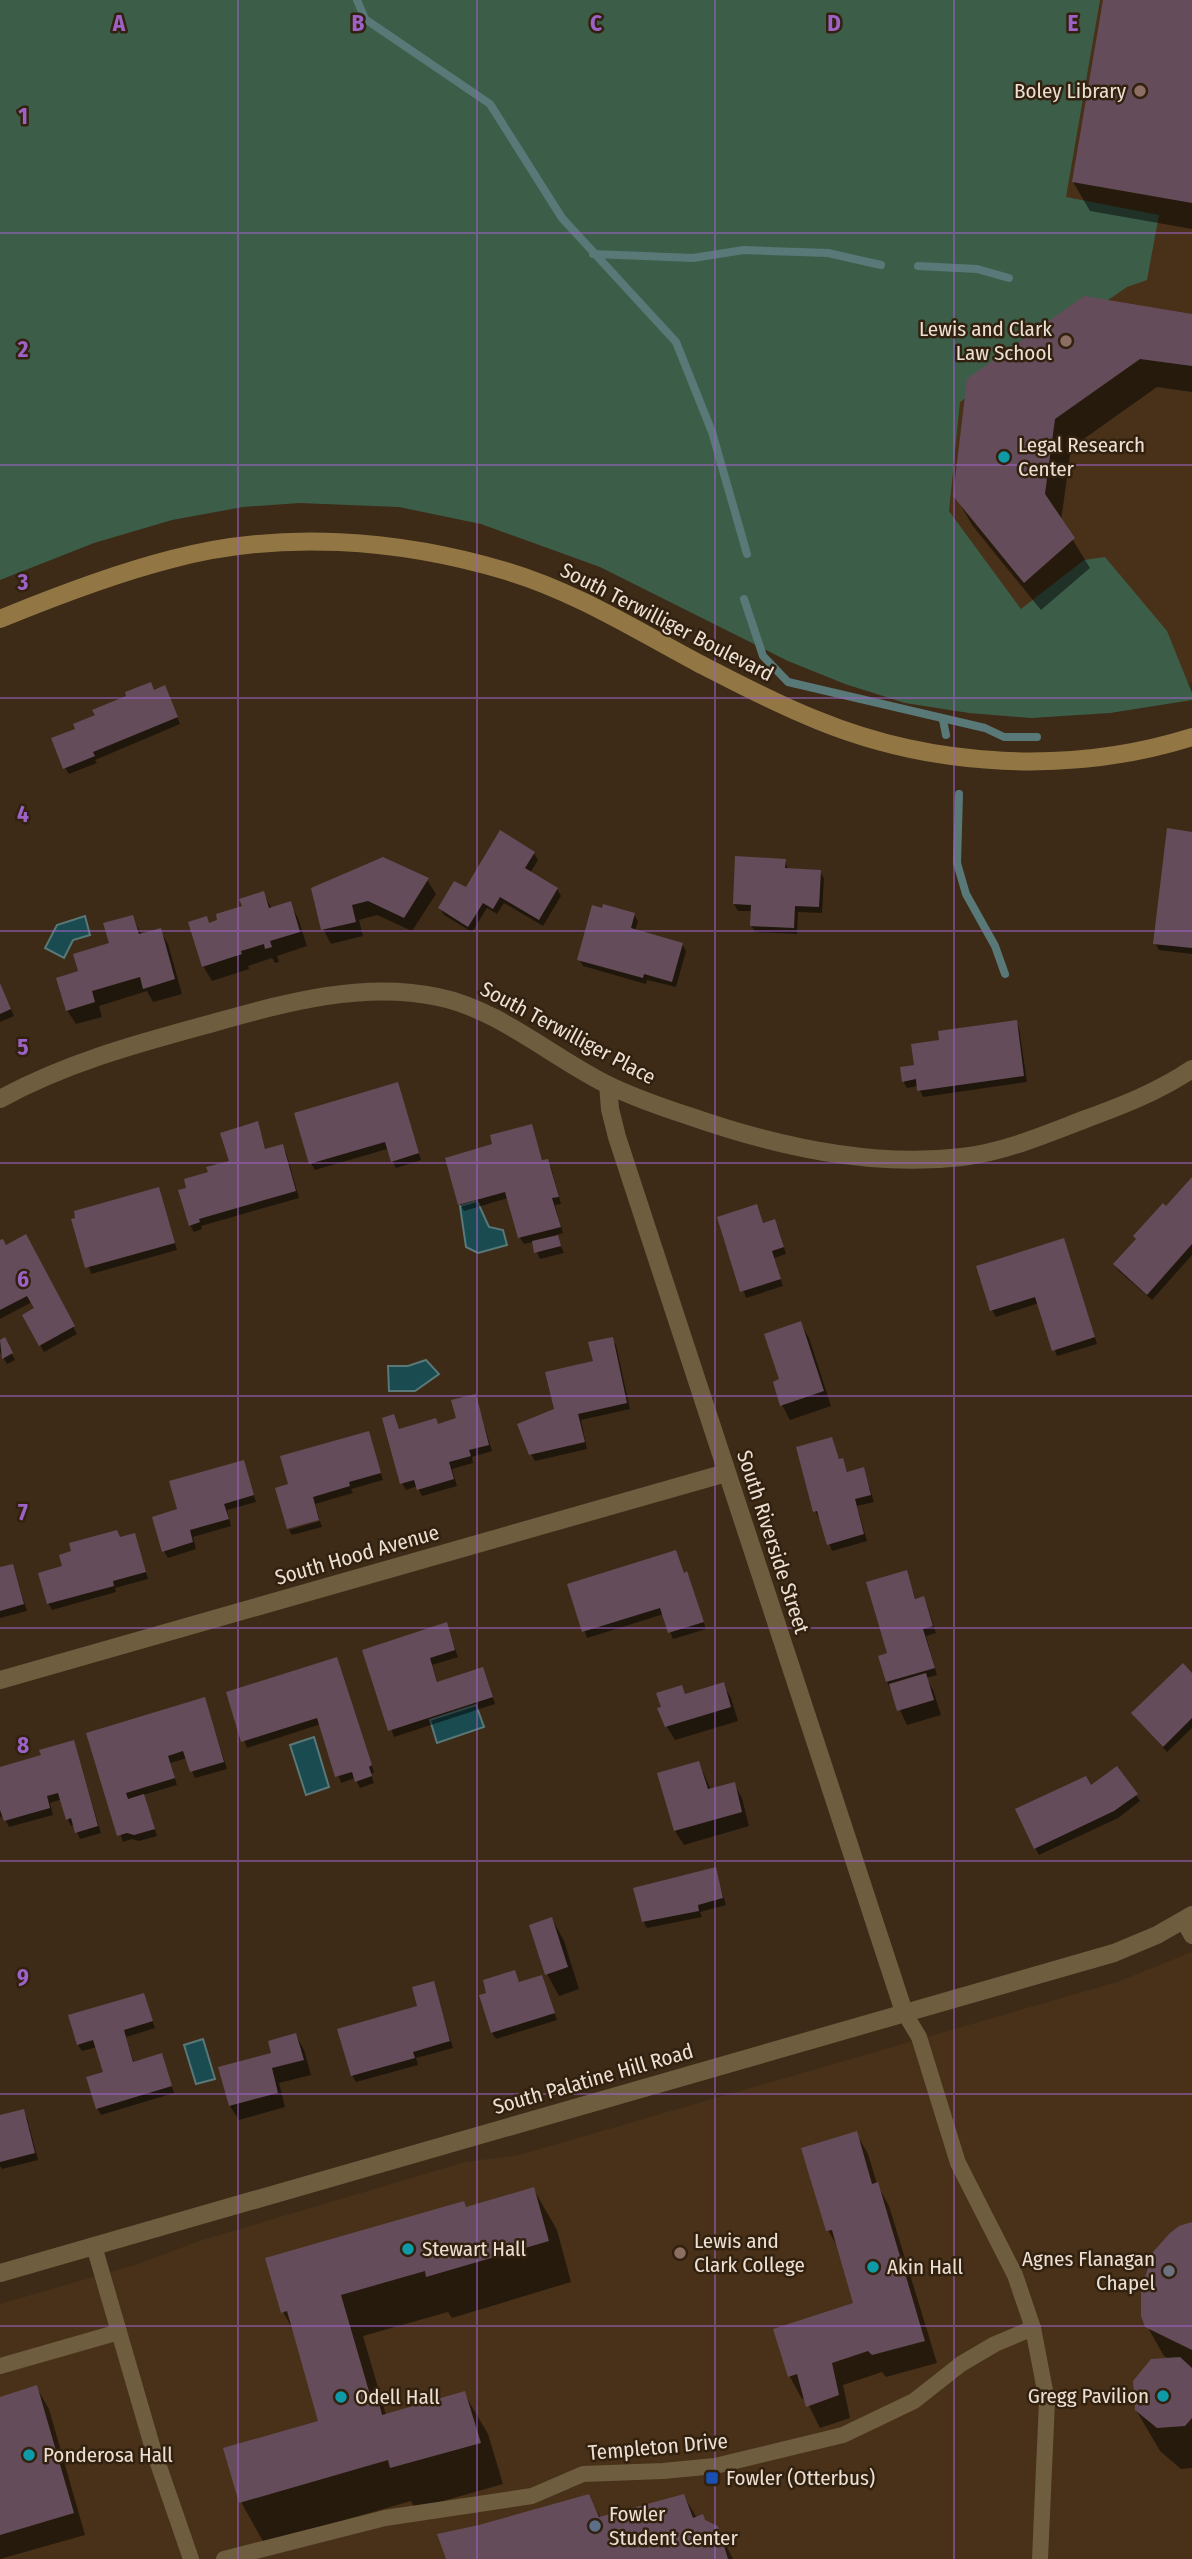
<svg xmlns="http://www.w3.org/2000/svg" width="1192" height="2559" viewBox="0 0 1192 2559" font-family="'Fira Sans Condensed',sans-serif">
  <rect width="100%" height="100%" fill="#3d2b18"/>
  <g fill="#483118">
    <polygon points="986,0 1192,0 1192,682 1110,705 918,699"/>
    <polygon points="1192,1952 1192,2559 0,2559 0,2304 138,2264 199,2241 465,2162 519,2155 1117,1982"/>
  </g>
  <polygon fill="#3c5e49" points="0,0 1100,0 1066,197 1159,215 1147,280 1127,287 960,402 949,511 1021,609 1084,560 1105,557 1167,631 1192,693 1192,700 1110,713 1031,718 969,713 905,703 845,684 788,661 600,567 481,524 399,507 299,503 243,507 172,520 94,543 0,580"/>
  <g fill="#1a4b50" stroke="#597878" stroke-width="2">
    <polygon points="85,916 90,935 73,940 64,958 45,948 57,925"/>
    <polygon points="477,1201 489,1227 503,1230 507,1245 478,1253 466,1247 460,1206"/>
    <polygon points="426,1360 439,1374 415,1391 389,1391 388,1366 408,1366"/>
    <polygon points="476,1705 484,1727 437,1743 430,1720"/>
    <polygon points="314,1737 329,1787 306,1795 290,1745"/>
    <polygon points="203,2039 215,2079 196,2084 184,2045"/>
  </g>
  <g fill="#0007">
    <polygon points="1105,0 1192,0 1192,229 1090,211 1073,182"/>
    <polygon points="1192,316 1192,392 1157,387 1071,448 1061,521 1090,568 1041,610 972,525 955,495 969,380"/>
    <polygon points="154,692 168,694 180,724 95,760 97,763 69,774 65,768 77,730"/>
    <polygon points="1192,833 1192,954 1159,950 1155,943"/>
    <polygon points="534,853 538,860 530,873 557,889 561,896 543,926 504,903 497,914 487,908 472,932 444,915 440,908 466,890"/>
    <polygon points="785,860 788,870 820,872 824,878 822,913 798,912 797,934 755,932 751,925 752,911 738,911 734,904"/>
    <polygon points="427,880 436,894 412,931 377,915 359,920 363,936 331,944 323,929 313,889"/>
    <polygon points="263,893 272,909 290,903 298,918 307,946 277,956 279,962 275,963 272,958 248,966 249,969 212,981 203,966 210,925 244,907"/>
    <polygon points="634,915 638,921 635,931 682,944 686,951 676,987 647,980 646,984 583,966 579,959"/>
    <polygon points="132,917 142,935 160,930 168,944 182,994 153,1002 147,991 99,1006 102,1017 76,1024 67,1010 80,972 111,944"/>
    <polygon points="0,984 14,1016 0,1022"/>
    <polygon points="1016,1022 1019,1028 1027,1082 923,1097 918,1086 907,1088 903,1081 941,1041"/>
    <polygon points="397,1084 421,1160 396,1168 387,1149 315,1170 311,1163"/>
    <polygon points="257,1123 266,1151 282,1146 286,1152 299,1198 201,1226 202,1229 194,1232 190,1225 188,1189 231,1162"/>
    <polygon points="531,1126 543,1162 547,1161 551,1167 561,1204 555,1205 563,1233 556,1235 564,1253 540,1259 533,1242 524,1244 520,1238 508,1198 464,1211 460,1204 495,1146"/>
    <polygon points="1192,1180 1192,1255 1152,1300 1119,1271 1115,1265"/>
    <polygon points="158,1189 177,1250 91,1274 74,1220"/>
    <polygon points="756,1206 763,1224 778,1227 786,1254 774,1258 783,1286 746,1298 719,1218"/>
    <polygon points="25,1236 77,1334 44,1352 24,1316 36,1309 32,1302 0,1319 0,1242 6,1247"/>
    <polygon points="1064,1240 1097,1344 1057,1356 1039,1303 996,1317 992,1310"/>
    <polygon points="800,1323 809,1338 831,1406 790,1420 782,1405 781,1380"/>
    <polygon points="4,1339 15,1360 7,1364 0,1352 0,1342"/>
    <polygon points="612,1339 616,1345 630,1409 581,1420 587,1449 535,1461 531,1454 556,1410"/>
    <polygon points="475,1396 492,1451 472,1457 473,1463 452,1469 457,1486 422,1496 417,1486 406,1490 402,1483 393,1416 400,1431 439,1426 458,1420"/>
    <polygon points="368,1433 383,1480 351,1489 353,1493 315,1504 319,1518 288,1527 291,1485"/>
    <polygon points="831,1439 840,1461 842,1460 848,1473 864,1469 874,1502 857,1506 867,1541 832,1551 821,1517 819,1518 815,1511"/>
    <polygon points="243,1462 256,1502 227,1510 231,1526 193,1537 196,1549 168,1558 164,1551 179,1511"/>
    <polygon points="320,1521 322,1527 292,1535 289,1530"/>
    <polygon points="134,1535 148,1579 115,1588 116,1592 52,1610 48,1603 64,1567 121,1538"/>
    <polygon points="675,1552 684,1574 687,1573 690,1580 706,1629 673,1639 664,1614 587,1638 569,1586"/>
    <polygon points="13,1566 27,1611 0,1618 0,1569"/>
    <polygon points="906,1572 916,1600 923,1598 927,1605 936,1633 926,1636 937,1675 926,1678 933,1690 941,1715 907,1725 887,1682 880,1657 889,1654"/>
    <polygon points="446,1624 458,1657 432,1665 438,1683 486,1676 495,1704 394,1737 364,1651"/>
    <polygon points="336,1659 374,1772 371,1774 374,1783 360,1788 355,1778 341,1783 321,1724 247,1748 228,1694"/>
    <polygon points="1192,1675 1192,1728 1167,1752 1133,1714"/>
    <polygon points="723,1684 731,1698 738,1721 675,1740 662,1719 681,1687 686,1695"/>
    <polygon points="204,1699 227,1769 195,1778 187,1758 170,1763 177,1785 143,1795 157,1836 139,1841 132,1839 123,1842 88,1734"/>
    <polygon points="73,1742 101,1833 80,1839 74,1825 71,1826 68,1820 62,1799 50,1803 53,1815 9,1827 4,1816 0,1817 0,1769 43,1756"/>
    <polygon points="699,1763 711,1790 734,1784 742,1798 749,1826 684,1845 675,1831"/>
    <polygon points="1091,1788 1136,1795 1140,1801 1118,1818 1039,1855 1035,1848"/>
    <polygon points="715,1869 726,1905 700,1912 702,1917 647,1928 643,1921"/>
    <polygon points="552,1919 564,1941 579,1989 559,1996 547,1974"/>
    <polygon points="514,1972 520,1984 541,1977 557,2020 496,2039 492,2033 489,1994"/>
    <polygon points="433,1983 453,2048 416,2058 418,2065 356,2082 352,2075 419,2007"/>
    <polygon points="144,1995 155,2028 126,2037 134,2063 161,2055 174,2093 101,2115 97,2108 105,2073 97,2047 82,2051 78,2045"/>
    <polygon points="296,2035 304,2050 311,2075 279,2083 285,2107 239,2120 230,2106 273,2054"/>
    <polygon points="23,2111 27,2118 38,2160 2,2169 0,2166 0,2117"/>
    <polygon points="856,2133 868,2154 877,2184 889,2206 937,2363 886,2377 882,2372 843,2385 850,2418 820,2428 805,2398 802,2399 790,2377 775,2330 856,2304 840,2251 828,2230"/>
    <polygon points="534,2190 557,2230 571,2282 452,2318 448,2312 363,2336 386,2415 464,2393 488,2434 503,2484 415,2509 411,2501 264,2543 241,2502 320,2422 295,2333 283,2312 467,2209"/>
    <polygon points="1192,2224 1192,2468 1181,2469 1160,2451 1136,2410 1172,2360 1164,2356 1147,2326"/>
    <polygon points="37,2388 49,2409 85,2535 0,2559 0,2399"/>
    <polygon points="588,2496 601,2518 684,2496 697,2518 717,2527 733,2559 448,2559 480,2526"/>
  </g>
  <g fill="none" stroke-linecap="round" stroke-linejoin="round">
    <g stroke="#597878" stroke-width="8">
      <polyline points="357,0 365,19 490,104 562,218 676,342 712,432 747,554"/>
      <polyline points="593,254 693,258 744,250 828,253 881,265"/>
      <polyline points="918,266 977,269 1009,278"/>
      <polyline points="744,599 763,656 788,682 985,728 1004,737 1037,737"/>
      <polyline points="943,720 946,735"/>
      <polyline points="959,794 957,863 966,894 995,946 1005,974"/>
    </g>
  </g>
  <g fill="#654c5a">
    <polygon points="1103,0 1192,0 1192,203 1072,182"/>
    <polygon points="1084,296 1192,314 1192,366 1140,359 1055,419 1045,494 1075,538 1024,583 953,496 967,379"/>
    <polygon points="151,682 154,690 165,685 178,717 93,752 95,756 63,769 51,738 75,729 73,724 95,715 92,710 126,696 125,692"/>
    <polygon points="1167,828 1192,832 1192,948 1153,944"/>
    <polygon points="500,830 535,852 525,868 558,888 539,920 500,897 493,909 483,903 468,927 438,908 454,881 466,887"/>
    <polygon points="735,856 786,859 785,868 821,870 819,907 795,906 794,928 750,926 751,905 733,904"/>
    <polygon points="383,857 429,878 404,918 368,901 352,905 356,922 321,930 311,888"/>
    <polygon points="264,891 269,908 291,901 300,932 270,941 272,947 265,949 264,944 241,951 242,954 202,967 188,922 207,916 209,923 217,920 216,914 242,906 239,899"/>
    <polygon points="603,904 635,913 631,928 683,943 672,982 644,974 643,978 577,960 592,905 602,908"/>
    <polygon points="133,915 139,934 161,928 175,979 143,989 140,977 92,991 95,1002 66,1011 56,978 78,971 73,954 109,943 103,923"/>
    <polygon points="0,983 11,1009 0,1014"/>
    <polygon points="1017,1020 1024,1076 917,1091 916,1079 902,1082 900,1067 914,1065 911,1044 939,1040 938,1031"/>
    <polygon points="398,1082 419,1153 391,1162 385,1142 309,1164 294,1113"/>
    <polygon points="258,1121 265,1149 283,1144 296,1191 199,1219 200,1222 189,1226 178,1190 186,1188 184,1179 208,1172 206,1167 229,1161 220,1133"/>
    <polygon points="532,1124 542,1160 548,1159 559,1197 552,1198 561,1227 518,1238 505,1192 458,1205 445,1158 492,1144 490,1135"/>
    <polygon points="1192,1177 1192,1244 1147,1295 1113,1264 1136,1239 1133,1236 1163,1203 1166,1206"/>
    <polygon points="159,1187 175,1243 85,1268 71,1219 75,1218 74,1211"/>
    <polygon points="757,1204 763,1223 775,1219 784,1247 772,1251 781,1279 740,1292 717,1217"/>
    <polygon points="26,1234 75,1326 39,1346 22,1315 34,1308 27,1296 0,1310 0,1240 3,1239 6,1245"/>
    <polygon points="558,1235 561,1246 534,1253 532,1241"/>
    <polygon points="1064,1238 1095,1337 1052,1351 1035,1297 990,1311 976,1266"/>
    <polygon points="801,1321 824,1391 780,1406 773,1382 779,1379 764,1334"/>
    <polygon points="5,1337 13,1353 2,1359 0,1340"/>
    <polygon points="613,1337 627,1403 578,1414 585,1442 529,1455 517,1424 554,1409 545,1372 593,1361 588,1342"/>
    <polygon points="476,1394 489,1445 469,1450 471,1456 449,1462 454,1479 417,1490 414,1480 400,1484 382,1418 394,1414 399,1429 436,1418 438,1424 456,1418 451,1400"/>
    <polygon points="369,1431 381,1473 349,1482 350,1486 313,1497 319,1520 287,1529 275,1488 288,1484 280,1456"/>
    <polygon points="832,1437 839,1459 843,1458 847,1472 864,1467 871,1495 855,1499 864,1534 827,1545 817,1511 813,1512 796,1447"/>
    <polygon points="244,1460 254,1495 224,1504 229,1519 190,1530 193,1542 162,1552 152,1517 177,1509 169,1481"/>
    <polygon points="117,1530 120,1537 135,1533 146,1572 113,1581 114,1586 47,1604 38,1573 62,1566 59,1555 71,1551 69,1543"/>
    <polygon points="676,1550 684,1573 687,1571 704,1622 668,1633 660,1608 582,1632 567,1584"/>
    <polygon points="13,1564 24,1604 0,1611 0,1567"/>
    <polygon points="907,1570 915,1599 924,1596 933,1626 923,1629 935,1668 886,1682 878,1656 887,1653 866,1582"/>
    <polygon points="447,1622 455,1650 430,1658 437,1682 483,1667 493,1697 388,1731 362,1650"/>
    <polygon points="337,1657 372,1765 369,1767 372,1776 355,1782 352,1772 335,1777 317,1718 241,1742 226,1692"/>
    <polygon points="1183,1663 1192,1673 1192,1718 1163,1747 1131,1713"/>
    <polygon points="926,1673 934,1700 897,1711 889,1684"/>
    <polygon points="724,1682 731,1707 665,1727 657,1708 661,1707 656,1693 682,1685 685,1694"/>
    <polygon points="205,1697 224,1762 190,1772 183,1751 168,1756 175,1778 126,1793 128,1799 144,1794 155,1829 134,1835 127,1833 117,1836 86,1733"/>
    <polygon points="74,1740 98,1826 75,1833 71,1818 66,1820 58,1793 47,1796 50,1808 4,1821 0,1810 0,1767 41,1755 39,1750"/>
    <polygon points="699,1761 708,1789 735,1782 742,1812 674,1831 657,1773"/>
    <polygon points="1117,1766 1138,1794 1114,1811 1034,1849 1015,1809 1086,1776 1091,1785"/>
    <polygon points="716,1867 723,1898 698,1905 699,1911 642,1922 633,1888"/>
    <polygon points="552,1917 568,1967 545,1975 529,1925"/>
    <polygon points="515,1970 519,1982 542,1975 555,2013 491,2033 479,1995 486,1993 483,1980"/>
    <polygon points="434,1981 450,2041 413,2052 415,2058 351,2076 337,2029 417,2006 412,1987"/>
    <polygon points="144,1993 153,2021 124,2030 133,2062 162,2053 172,2086 96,2109 86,2077 103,2072 93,2040 77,2045 68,2015"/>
    <polygon points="296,2033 304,2060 272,2068 278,2093 229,2106 218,2067 271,2053 268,2041"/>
    <polygon points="24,2109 35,2153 0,2162 0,2115"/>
    <polygon points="857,2131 872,2184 878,2182 925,2341 872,2355 868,2351 832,2363 839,2395 806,2407 797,2374 788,2377 773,2329 853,2303 832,2230 826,2231 801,2148"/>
    <polygon points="534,2187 549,2241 426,2277 425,2271 341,2295 373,2405 379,2403 382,2415 465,2391 481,2443 390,2468 388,2460 239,2503 223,2448 318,2421 287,2311 281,2313 265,2258 464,2201 466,2207"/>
    <polygon points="1192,2222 1192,2350 1145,2327 1141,2316 1141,2290 1153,2252 1169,2234 1179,2226"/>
    <polygon points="1180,2357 1192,2368 1192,2418 1185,2426 1157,2428 1135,2410 1133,2381 1151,2359"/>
    <polygon points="37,2385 74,2513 0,2535 0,2397"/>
    <polygon points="589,2494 599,2517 684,2494 693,2518 703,2514 705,2520 718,2526 728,2559 446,2559 437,2534 479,2525"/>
  </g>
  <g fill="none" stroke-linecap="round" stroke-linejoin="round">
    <g stroke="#6e5e3f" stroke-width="16">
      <polyline points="1183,1920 1192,1936"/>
      <polyline points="904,2012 919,2037 958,2163 1015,2275 1033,2328 1047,2401 1040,2559"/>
      <polyline points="94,2246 153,2449 191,2559"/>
      <polyline points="0,2366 119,2332"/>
      <polyline points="224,2559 385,2518 532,2496 583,2474 663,2471 715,2466 843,2435 914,2401 961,2364 995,2344 1033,2328"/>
    </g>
    <g stroke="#6e5e3f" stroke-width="18">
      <polyline points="608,1085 610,1109 617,1137 904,2012"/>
      <path d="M0,1099C64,1064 132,1045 202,1026C278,1005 359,980 438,997C498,1009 552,1057 606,1084C633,1097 661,1107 689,1116C775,1146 870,1168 962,1157C1004,1152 1044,1135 1083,1120C1121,1106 1158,1092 1192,1069"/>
      <polyline points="0,1680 726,1473"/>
    </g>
    <polyline stroke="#6e5e3f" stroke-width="18" points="0,2273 1114,1953 1157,1935 1192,1915"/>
    <path stroke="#927744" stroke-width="18" d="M0,619C56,596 113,574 172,559C280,530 399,539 506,571C574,591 636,630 698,663C737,683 776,704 817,720C934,768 1071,775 1192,737"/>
  </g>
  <path fill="none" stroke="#9d62c6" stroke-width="2" stroke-opacity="0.55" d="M238,0V2559M477,0V2559M715,0V2559M954,0V2559M0,233H1192M0,465H1192M0,698H1192M0,931H1192M0,1163H1192M0,1396H1192M0,1628H1192M0,1861H1192M0,2094H1192M0,2326H1192"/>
  <g fill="#8d6e63" stroke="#32210e" stroke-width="2.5">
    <circle cx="1140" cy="91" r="7"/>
    <circle cx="1066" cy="341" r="7"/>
    <circle cx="680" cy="2253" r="7"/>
  </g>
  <g fill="#0f9aa8" stroke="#32210e" stroke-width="2.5">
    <circle cx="1004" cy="457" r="7"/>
    <circle cx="408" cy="2249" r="7"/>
    <circle cx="873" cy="2267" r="7"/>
    <circle cx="1163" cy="2396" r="7"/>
    <circle cx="341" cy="2397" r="7"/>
    <circle cx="29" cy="2455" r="7"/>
  </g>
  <circle fill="#6b7280" stroke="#32210e" stroke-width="2.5" cx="1169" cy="2271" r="7"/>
  <rect fill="#1a4fb4" stroke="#32210e" stroke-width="2.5" x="705" y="2471" width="14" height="14" rx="3.5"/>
  <circle fill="#5c6f8a" stroke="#32210e" stroke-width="2.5" cx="595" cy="2526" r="7"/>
  <g text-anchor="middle" stroke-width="5" stroke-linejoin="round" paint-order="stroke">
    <g font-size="21" fill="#ece0d5" stroke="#32210e" text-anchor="start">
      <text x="1126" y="98" text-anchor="end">Boley Library</text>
      <text x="1052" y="336" text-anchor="end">Lewis and Clark<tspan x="1052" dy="24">Law School</tspan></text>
      <text x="1018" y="452">Legal Research<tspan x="1018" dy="24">Center</tspan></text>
      <text x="694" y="2248">Lewis and<tspan x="694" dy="24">Clark College</tspan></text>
      <text x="422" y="2256">Stewart Hall</text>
      <text x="1155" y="2266" text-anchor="end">Agnes Flanagan<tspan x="1155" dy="24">Chapel</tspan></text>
      <text x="887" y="2274">Akin Hall</text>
      <text x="1149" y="2403" text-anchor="end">Gregg Pavilion</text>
      <text x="355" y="2404">Odell Hall</text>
      <text x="43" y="2462">Ponderosa Hall</text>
      <text x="726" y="2485">Fowler (Otterbus)</text>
      <text x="609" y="2521">Fowler<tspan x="609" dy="24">Student Center</tspan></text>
    </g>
    <g font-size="21" fill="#ece0d5" stroke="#32210e">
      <text transform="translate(667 622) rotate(27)" y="7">South Terwilliger Boulevard</text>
      <text transform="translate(568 1033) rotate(28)" y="7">South Terwilliger Place</text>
      <text transform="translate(773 1542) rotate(72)" y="7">South Riverside Street</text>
      <text transform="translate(357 1555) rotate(-16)" y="7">South Hood Avenue</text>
      <text transform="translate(593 2079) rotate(-16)" y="7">South Palatine Hill Road</text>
      <text transform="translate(658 2447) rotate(-5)" y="7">Templeton Drive</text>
    </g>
  </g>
  <g font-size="23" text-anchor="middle" font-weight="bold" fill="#9d62c6" stroke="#32210e" stroke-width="5" stroke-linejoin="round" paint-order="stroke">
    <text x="119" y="31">A</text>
    <text x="358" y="31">B</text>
    <text x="596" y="31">C</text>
    <text x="834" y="31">D</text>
    <text x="1073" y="31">E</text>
    <text x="23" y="124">1</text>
    <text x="23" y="357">2</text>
    <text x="23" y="590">3</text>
    <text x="23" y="822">4</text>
    <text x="23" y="1055">5</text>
    <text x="23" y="1287">6</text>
    <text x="23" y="1520">7</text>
    <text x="23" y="1753">8</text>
    <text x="23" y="1985">9</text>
  </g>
</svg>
